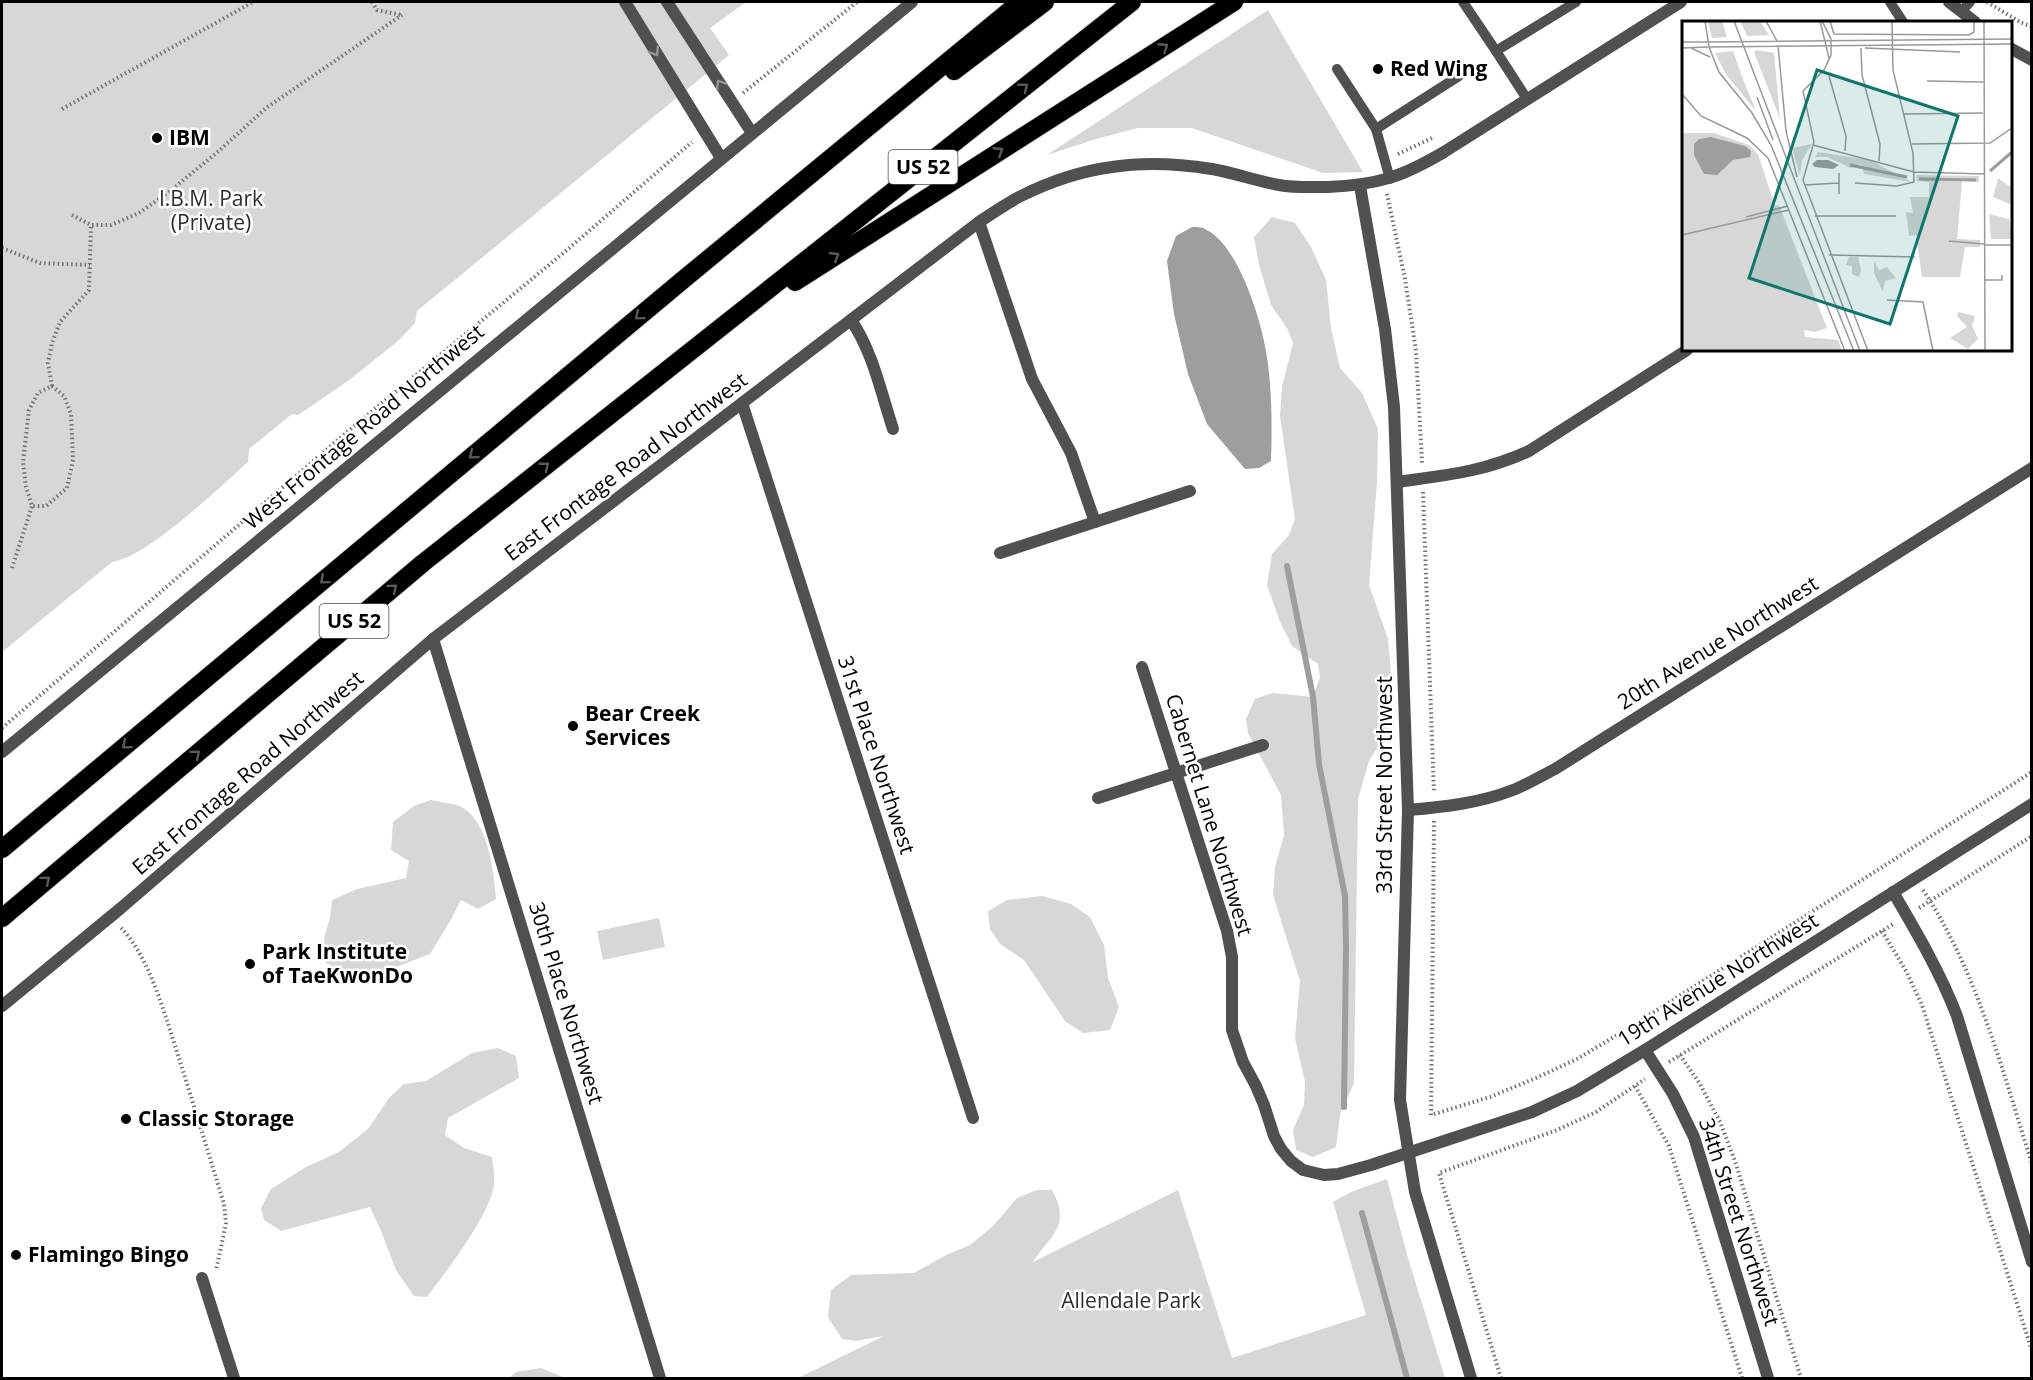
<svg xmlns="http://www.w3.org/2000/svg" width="2033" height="1380" viewBox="0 0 2033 1380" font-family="'Open Sans',sans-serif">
  <rect width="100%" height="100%" fill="#fff"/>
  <g fill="#d7d7d7">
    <path d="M2,2H746L710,28L729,55L417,311L415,323L398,341L348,381L298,415L292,414L249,449L248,462C220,487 146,558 112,562L2,652Z"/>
    <polygon points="1268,10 1363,172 1323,173 1192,128 1138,128 1096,139 1047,155"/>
    <polygon points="1272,217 1295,223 1311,247 1326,280 1331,328 1340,368 1362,393 1378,429 1377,482 1369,585 1388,639 1393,696 1387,732 1369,761 1358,799 1354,1083 1340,1114 1336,1147 1313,1157 1296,1150 1293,1130 1304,1105 1305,1082 1295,1038 1300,981 1273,895 1275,867 1284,835 1281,795 1248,733 1246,719 1255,699 1272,693 1313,697 1320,677 1318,664 1292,646 1280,622 1267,585 1272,554 1289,535 1295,519 1280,416 1282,387 1293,343 1287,328 1271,305 1259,265 1254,237"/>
    <path d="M431,800C440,802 451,803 459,806C488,818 494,872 496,899L478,909L461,900L450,921L430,954L391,969L351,975L326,963L324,938L330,918L332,900L357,889L406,878L409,861L391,850L393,822L414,806Z"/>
    <polygon points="1042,896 1071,904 1090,917 1104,945 1108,978 1119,1007 1110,1030 1083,1033 1065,1021 1024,960 1000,944 990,929 988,911 1007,900"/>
    <polygon points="659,918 665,947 603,960 597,931"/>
    <path d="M498,1048L516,1056L519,1078L448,1118L445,1135L464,1148L492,1157C493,1166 495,1176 494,1185C490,1215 445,1273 427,1297L414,1296L396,1270L381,1231L370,1207L281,1231L264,1220L261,1208L271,1189L306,1167L339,1152L368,1129L389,1098L404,1084L426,1081L472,1053Z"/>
    <path d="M1387,1179L1408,1258L1445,1378H798L884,1336L856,1341L842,1339L828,1317L831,1290L851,1275L914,1273L946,1255L970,1245L992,1227L1017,1198L1037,1190H1052C1072,1227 1050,1235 1033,1262L1178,1190L1232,1358L1366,1315L1333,1202L1351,1192Z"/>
    <polygon points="541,1368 565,1378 509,1378 516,1372"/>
  </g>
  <path fill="#9e9e9e" d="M1192,227C1196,227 1202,227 1205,229C1240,245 1264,328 1268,364C1272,396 1272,429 1271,461L1259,468L1245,469L1207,424L1188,374L1174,314L1167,261L1176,236Z"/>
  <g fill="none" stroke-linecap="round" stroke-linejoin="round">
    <g stroke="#9e9e9e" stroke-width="6">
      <polyline points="1287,566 1313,697 1319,764 1345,896 1346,946 1344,1107"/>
      <polyline points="1362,1213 1407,1378"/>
    </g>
    <g stroke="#dbdbdb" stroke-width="20">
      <g id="motorway">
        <polyline points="954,71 1045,2"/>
        <polyline points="795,282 1234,2"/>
        <polyline points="2,849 684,279 1020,2"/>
        <polyline points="2,918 423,563 1132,2"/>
      </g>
    </g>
    <g stroke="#727272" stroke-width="4" stroke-dasharray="1.5 3" stroke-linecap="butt">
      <polyline points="372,2 377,10 401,15"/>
      <polyline points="1987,2 2020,22 2032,27"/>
      <polyline points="743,93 857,2"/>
      <polyline points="62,109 253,2"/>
      <polyline points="1398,154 1432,138"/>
      <polyline points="1387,194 1405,279 1416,351 1422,463"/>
      <polyline points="72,215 91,225 111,225 139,213 169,192 220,150 266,108 402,15"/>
      <polyline points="2,248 40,263 90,265"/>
      <polygon points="52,386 64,396 71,414 73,460 67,488 46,506 32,506 26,487 23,462 29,410 38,393"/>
      <polyline points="52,386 48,363 52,343 60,322 89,290 91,225"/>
      <polyline points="1423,492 1434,793"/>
      <polyline points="12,568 32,506"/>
      <polyline points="2,728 353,427 567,250 692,142"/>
      <polyline points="1434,821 1431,1115 1490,1097 1536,1078 1577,1059 1624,1031 2032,772"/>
      <path d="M1923,890C1978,973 2002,1070 2032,1164"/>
      <polyline points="1919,908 2032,836"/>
      <path d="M121,928C150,957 166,1019 179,1058C194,1106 209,1155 224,1204L226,1223L216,1271"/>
      <polyline points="1882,931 1906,971 1922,1005 2032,1351"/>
      <polyline points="1680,1055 1700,1084 1720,1122 1735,1161 1801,1378"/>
      <polyline points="1669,1062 1895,923"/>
      <polyline points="1635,1086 1669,1146 1742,1378"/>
      <polyline points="1501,1378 1439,1173 1557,1130 1596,1112 1645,1079"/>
    </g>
    <g stroke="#505050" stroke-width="10">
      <polyline points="1463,2 1496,51"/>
      <polyline points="1890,2 1903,22"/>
      <polyline points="1961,12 1970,2"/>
      <polyline points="1337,69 1376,129 1390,179"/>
      <polyline points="1527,99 1496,51 1576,2"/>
      <polyline points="1376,129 1459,76"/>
    </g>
    <g stroke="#505050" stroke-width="12">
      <polyline points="625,2 721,158"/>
      <polyline points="667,2 752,133"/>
      <polyline points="979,222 1032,379 1071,453 1095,522"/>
      <path d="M851,320C873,352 881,393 893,429"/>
      <polyline points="742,403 973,1118"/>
      <path d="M1397,482C1447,475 1483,472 1529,451L1687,350"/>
      <polyline points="1000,553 1190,491"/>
      <polyline points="433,639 660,1378"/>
      <polyline points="1142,667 1227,931 1232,957 1232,1030 1243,1062 1256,1086 1264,1105 1274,1136 1281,1149 1291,1161 1303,1170 1324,1175 1338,1174 1371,1165 1532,1112 1577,1091 1645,1050 2032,804"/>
      <polyline points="1098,798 1263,745"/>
      <path d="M1408,810C1444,807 1480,803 1513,790C1528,784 1541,776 1555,769L2032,468"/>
      <path d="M1893,892C1917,933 1940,972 1957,1016L2032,1262"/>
      <polyline points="1645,1050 1673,1094 1694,1137 1768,1378"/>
      <polyline points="202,1278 234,1378"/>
    </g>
    <g stroke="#505050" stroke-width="12">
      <polyline points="1949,2 1975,22"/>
      <polyline points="2010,48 2032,60"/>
      <polyline points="1360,186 1385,329 1394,407 1408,810 1400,1100 1415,1192 1471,1378"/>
      <polyline points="2,752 912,2"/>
      <path d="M2,1006L121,908L433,639L979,222C993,213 1007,203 1021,196C1049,182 1082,171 1112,167C1144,162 1180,164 1212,169C1235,173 1256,181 1279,185C1295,188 1312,187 1328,187C1377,185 1402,177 1444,152L1681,2"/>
    </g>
    <use href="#motorway" stroke="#000" stroke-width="18"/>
  </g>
  <defs><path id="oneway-chevron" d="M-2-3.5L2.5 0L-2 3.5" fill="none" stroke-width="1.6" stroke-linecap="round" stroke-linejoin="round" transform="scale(1.5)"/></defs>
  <g stroke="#595959">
    <use href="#oneway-chevron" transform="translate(1164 47) rotate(-33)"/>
    <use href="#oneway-chevron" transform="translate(1024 87) rotate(-38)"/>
    <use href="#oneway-chevron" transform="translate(999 151) rotate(-33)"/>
    <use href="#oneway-chevron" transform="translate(835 256) rotate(-32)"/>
    <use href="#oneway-chevron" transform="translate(639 316) rotate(140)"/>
    <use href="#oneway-chevron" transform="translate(473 455) rotate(140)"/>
    <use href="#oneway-chevron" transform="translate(545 466) rotate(-38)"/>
    <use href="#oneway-chevron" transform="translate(324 580) rotate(140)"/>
    <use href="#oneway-chevron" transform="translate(393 588) rotate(-40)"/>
    <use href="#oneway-chevron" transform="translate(126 745) rotate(140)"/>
    <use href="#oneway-chevron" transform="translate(196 754) rotate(-40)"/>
    <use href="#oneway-chevron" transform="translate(46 880) rotate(-40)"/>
  </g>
  <g stroke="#969696">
    <use href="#oneway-chevron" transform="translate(655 52) rotate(58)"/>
    <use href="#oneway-chevron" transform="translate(720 84) rotate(-123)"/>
  </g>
  <g fill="#000" stroke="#fff" stroke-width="2">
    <circle cx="1378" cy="69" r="6"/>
    <circle cx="157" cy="138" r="6"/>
    <circle cx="573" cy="726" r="6"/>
    <circle cx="250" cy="964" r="6"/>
    <circle cx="126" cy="1119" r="6"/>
    <circle cx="16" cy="1255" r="6"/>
  </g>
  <g text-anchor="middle" stroke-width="5" stroke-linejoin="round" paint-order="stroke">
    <g fill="#fff" stroke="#4c4c4c" stroke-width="1.5">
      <rect x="888.5" y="150" width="69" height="34" rx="4.5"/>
      <rect x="319.5" y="604" width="69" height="34" rx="4.5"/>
    </g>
    <g font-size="20" font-weight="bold" fill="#000">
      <text x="923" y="174">US 52</text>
      <text x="354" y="628">US 52</text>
    </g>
    <g font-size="21" font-weight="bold" fill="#000" stroke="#fff" text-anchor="start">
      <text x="1390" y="76">Red Wing</text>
      <text x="169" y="145">IBM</text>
      <text x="585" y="721">Bear Creek<tspan x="585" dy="24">Services</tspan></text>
      <text x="262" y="959">Park Institute<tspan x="262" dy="24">of TaeKwonDo</tspan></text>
      <text x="138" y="1126">Classic Storage</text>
      <text x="28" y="1262">Flamingo Bingo</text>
    </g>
    <g font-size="21" fill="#2e2e2e" stroke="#fff">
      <text x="211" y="206">I.B.M. Park<tspan x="211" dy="24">(Private)</tspan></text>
      <text x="1131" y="1308">Allendale Park</text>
    </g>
    <g font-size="21" fill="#000" stroke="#fff">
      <text transform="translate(364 427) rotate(-40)" y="7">West Frontage Road Northwest</text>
      <text transform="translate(626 467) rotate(-37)" y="7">East Frontage Road Northwest</text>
      <text transform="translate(1718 643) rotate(-32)" y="7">20th Avenue Northwest</text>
      <text transform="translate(876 755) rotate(72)" y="7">31st Place Northwest</text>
      <text transform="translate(248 773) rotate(-41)" y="7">East Frontage Road Northwest</text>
      <text transform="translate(1385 785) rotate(-90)" y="7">33rd Street Northwest</text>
      <text transform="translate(1209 815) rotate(73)" y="7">Cabernet Lane Northwest</text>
      <text transform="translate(1718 980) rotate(-32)" y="7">19th Avenue Northwest</text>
      <text transform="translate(566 1003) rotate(73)" y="7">30th Place Northwest</text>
      <text transform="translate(1739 1222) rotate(72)" y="7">34th Street Northwest</text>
    </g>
  </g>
  <g transform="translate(1682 21)">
    <rect width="330" height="330" fill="#fff"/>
    <path d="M26,0H40L45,16L30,17ZM58,0H78L87,14L65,15ZM75,29L92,32L98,98L72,31ZM51,30L59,53L74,90L45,55L33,32ZM0,112H32L67,124L76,133L93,185L97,184L145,307L132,311L122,309L123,316L156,319L160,330H0ZM130,123L120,139L118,155L110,127ZM136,131L188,139L229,161L182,153L180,144L169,147L145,136H133ZM234,154L297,155V161L280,160L275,218L298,219V226H283L278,256H240L234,214L227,215L224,191L231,192L228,176H247V161L235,160ZM316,157L330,167L328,183L311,176ZM307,193L327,198L330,218H309ZM167,236H176L179,249L177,256L170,253V245L164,244ZM192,240L197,249L205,246L214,257L203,260L201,271L192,252ZM276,291L293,295L290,304L296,318L286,328L268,317L285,306L275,295Z" fill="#d7d7d7"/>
    <path d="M29,116L63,125L69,130L68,136L51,139L35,154L22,153L12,134V123L17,118ZM135,139H146L157,144L151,148L133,146L130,143Z" fill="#9e9e9e"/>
    <path fill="none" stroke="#9e9e9e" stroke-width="3" d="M168,144L225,156M308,150L330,131M237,158L294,159"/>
    <path fill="none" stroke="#999" stroke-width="1.5" d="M23,0L27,26L330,23M52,0L178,330M84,0L95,20M138,0L147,37M140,0L149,18V34L142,49L121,70L132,121L121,159L186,330M148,0L152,13L287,14L292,11V0M302,0L303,330M0,21H26M26,21L330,18M96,24L104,110L115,156M27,26L37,51L70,92L89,124L172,330M0,27L26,26M9,27L28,36M179,27L180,54L198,123L197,140M183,27L278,31M147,55L164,115L163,130M245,60L301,61M0,73L19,95L65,117L86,137L163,330M75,76L91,119M222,93L301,92M230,123L308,122L330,107M131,124L232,151L302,153M157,152V173M173,162L215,165L232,161L231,132L211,49L210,0M122,164L157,162M133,195H214M64,196L106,185M0,214L107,189M267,220L302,223M302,224H330M147,234L233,236M302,259H320V254M205,279L241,281L251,330"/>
    <path fill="#0f766e" fill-opacity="0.15" stroke="#0f766e" stroke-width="3" d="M135,49L276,95L208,303L67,257Z"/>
    <rect width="330" height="330" fill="none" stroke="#000" stroke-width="3"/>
  </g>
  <rect width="2033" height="1380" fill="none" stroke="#000000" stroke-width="6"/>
</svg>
